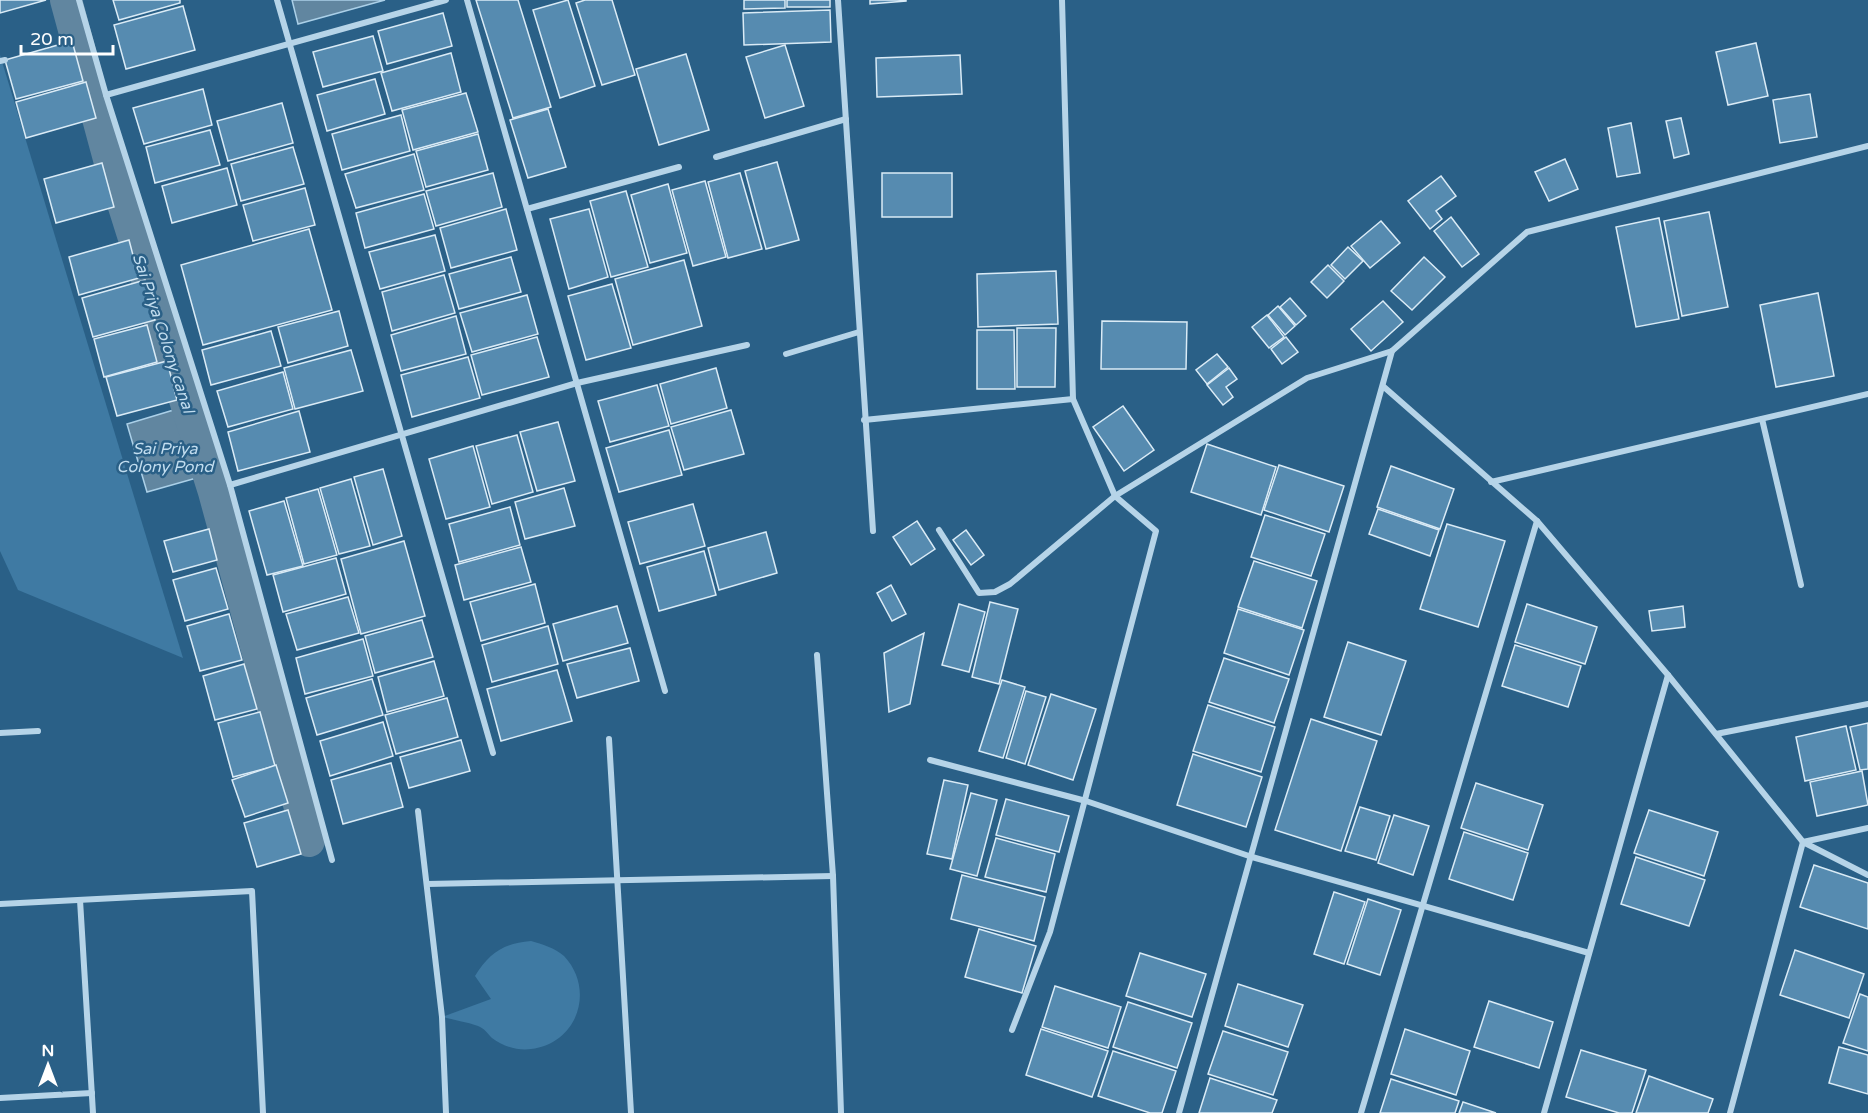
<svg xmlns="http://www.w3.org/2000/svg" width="1868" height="1113" viewBox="0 0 1868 1113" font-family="'Varela Round',sans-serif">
  <rect width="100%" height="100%" fill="#2a6087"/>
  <g fill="#3f7aa3">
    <polygon points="0,55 183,658 18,590 0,551"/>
    <path d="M531,941C542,944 555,948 564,956C596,990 577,1044 531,1049C518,1051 502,1046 492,1038C488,1034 484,1028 478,1026C467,1022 454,1020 442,1017L491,999L475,976C489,953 504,943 531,941Z"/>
  </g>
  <g fill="#6186a0" stroke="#abd0e8" stroke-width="1.5">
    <polygon points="292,0 385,0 298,24"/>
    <polygon points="177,409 200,477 147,492 127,424"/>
  </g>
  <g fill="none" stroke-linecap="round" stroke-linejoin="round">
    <polyline stroke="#6186a0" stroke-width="32" points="66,0 109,159 214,492 309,841"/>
  </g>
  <g fill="#568bb0" stroke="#daebf6" stroke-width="1.5">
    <polygon points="0,0 46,0 0,13"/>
    <polygon points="113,0 180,0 180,3 119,20"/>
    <polygon points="476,0 518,0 551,107 513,118"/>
    <polygon points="568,0 595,86 560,98 533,10"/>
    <polygon points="585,0 612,0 635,75 602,85 576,3"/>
    <polygon points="744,0 785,0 785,8 744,9"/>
    <rect x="787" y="0" width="43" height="7"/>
    <polygon points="870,0 906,0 906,1 870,4"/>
    <polygon points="183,6 195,50 126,69 114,25"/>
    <polygon points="830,10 831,42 744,45 743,13"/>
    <polygon points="443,13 452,46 387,64 378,31"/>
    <polygon points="373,36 383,71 323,87 313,52"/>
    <polygon points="72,41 83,81 16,99 5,60"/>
    <polygon points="1756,43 1768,96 1728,105 1716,52"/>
    <polygon points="785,45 804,106 765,118 746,57"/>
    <polygon points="451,53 461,92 392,111 381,73"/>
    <polygon points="686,54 709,130 659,145 636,69"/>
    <polygon points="960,55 962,94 877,97 876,58"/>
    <polygon points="375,79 385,114 327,131 317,95"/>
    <polygon points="86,82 96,118 26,138 16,102"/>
    <polygon points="203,89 212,125 144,144 133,108"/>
    <polygon points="466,93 478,132 413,150 402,110"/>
    <polygon points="1810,94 1817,137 1780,143 1773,100"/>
    <polygon points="282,103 293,143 228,161 217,121"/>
    <polygon points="548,109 566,167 528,178 510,120"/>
    <polygon points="401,115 410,151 342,170 332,134"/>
    <polygon points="1681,118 1689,154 1674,158 1666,121"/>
    <polygon points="1631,123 1640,173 1617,177 1608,128"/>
    <polygon points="210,130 220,165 155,183 146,147"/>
    <polygon points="478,134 488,170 426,187 416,151"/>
    <polygon points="293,147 304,184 241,201 231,164"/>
    <polygon points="414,154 424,190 356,208 345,174"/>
    <polygon points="1565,159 1578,189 1549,201 1535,172"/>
    <polygon points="777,162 799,240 766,249 745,171"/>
    <polygon points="102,163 114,207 56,223 44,179"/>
    <polygon points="227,168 237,205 172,223 162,186"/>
    <polygon points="493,173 502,207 436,226 426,191"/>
    <polygon points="740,173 762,249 728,258 708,182"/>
    <rect x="882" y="173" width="70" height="44"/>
    <polygon points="1441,176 1456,196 1436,211 1442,219 1430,229 1408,201"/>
    <polygon points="705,181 726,257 693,266 672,190"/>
    <polygon points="668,184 687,253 650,263 631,195"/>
    <polygon points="305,188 315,225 253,241 243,205"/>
    <polygon points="626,191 648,267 611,277 590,201"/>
    <polygon points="424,194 434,229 365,248 356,213"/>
    <polygon points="506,209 517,250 451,268 440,228"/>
    <polygon points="589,209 608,277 569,289 550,219"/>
    <polygon points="1709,212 1728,307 1682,316 1664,221"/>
    <polygon points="1451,217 1479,254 1462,267 1434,231"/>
    <polygon points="1659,218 1679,319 1636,327 1616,227"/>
    <polygon points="1381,221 1400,243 1370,268 1351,246"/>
    <polygon points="309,229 332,310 203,345 181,265"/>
    <polygon points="435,235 445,271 380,289 369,252"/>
    <polygon points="129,240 139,278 79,295 69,257"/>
    <polygon points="1348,247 1363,261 1345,279 1331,265"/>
    <polygon points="511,257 521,292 459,309 449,274"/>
    <polygon points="1424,257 1445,277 1412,310 1391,291"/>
    <polygon points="684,260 702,326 633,345 615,279"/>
    <polygon points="1328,265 1344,281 1327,298 1311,282"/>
    <polygon points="1056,271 1058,324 978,327 977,274"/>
    <polygon points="444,275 455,313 392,331 382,292"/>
    <polygon points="145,280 155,320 93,337 82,298"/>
    <polygon points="612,284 631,348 586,360 568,296"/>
    <polygon points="1818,293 1834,376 1776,387 1760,305"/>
    <polygon points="527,295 538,334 472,352 460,313"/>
    <polygon points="1290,298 1306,316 1296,325 1280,307"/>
    <polygon points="1383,301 1403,322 1371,351 1351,329"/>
    <polygon points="1278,306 1295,326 1285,335 1268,315"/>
    <polygon points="339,311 348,346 288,363 278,327"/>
    <polygon points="1267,315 1284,337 1269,348 1252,327"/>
    <polygon points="456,316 466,354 401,371 391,335"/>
    <polygon points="1102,321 1187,322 1186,369 1101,369"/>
    <polygon points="147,325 157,362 104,377 94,339"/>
    <polygon points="1017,328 1056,328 1055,387 1017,387"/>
    <polygon points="977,330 1014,330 1015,389 977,389"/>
    <polygon points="271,331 281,366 211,385 202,350"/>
    <polygon points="537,337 549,377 482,395 471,355"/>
    <polygon points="1286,337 1298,352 1282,364 1271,349"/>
    <polygon points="351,350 363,391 295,409 284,368"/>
    <polygon points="1217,354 1228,367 1207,384 1196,370"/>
    <polygon points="468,357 480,398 412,417 401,375"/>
    <polygon points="167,361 177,400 117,416 106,377"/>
    <polygon points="716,368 727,408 671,424 660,384"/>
    <polygon points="1229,368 1237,379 1226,387 1233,397 1223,405 1207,385"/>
    <polygon points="283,372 293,409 228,427 217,391"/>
    <polygon points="657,385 669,426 610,442 598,401"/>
    <polygon points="1123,406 1154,450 1124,471 1093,427"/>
    <polygon points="731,410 744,454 684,470 671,427"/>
    <polygon points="299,411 310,452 238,471 228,432"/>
    <polygon points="558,422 575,481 537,491 520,432"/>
    <polygon points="669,430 682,475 619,492 606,448"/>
    <polygon points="517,435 533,492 492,504 476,446"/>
    <polygon points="1207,444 1276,467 1261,515 1191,492"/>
    <polygon points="473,446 490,507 446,519 429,459"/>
    <polygon points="1279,465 1344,486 1329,532 1264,510"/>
    <polygon points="1391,466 1454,489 1440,529 1377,507"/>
    <polygon points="383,469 402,536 373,545 354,477"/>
    <polygon points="351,479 370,546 339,554 320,488"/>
    <polygon points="564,488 575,526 525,539 515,502"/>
    <polygon points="318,489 337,555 304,564 286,498"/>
    <polygon points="284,501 303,566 267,575 249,511"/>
    <polygon points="693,504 705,546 640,564 628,522"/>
    <polygon points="510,507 520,545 459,562 449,524"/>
    <polygon points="1378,509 1439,530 1430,556 1369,534"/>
    <polygon points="1265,515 1325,534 1311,576 1251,557"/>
    <polygon points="917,521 935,549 911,565 893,537"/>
    <polygon points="1447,524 1505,541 1478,627 1420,609"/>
    <polygon points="209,529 217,560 173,572 164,541"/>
    <polygon points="966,530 984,555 971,565 953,540"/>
    <polygon points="766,532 777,573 719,590 708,548"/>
    <polygon points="404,541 425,616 361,634 341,559"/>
    <polygon points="521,547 531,582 464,600 455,565"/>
    <polygon points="704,551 716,595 659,611 647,567"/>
    <polygon points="336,558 346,594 283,612 273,575"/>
    <polygon points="1254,561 1317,581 1302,628 1238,607"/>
    <polygon points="216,568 228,609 185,621 173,580"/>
    <polygon points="535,584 545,623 481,641 470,602"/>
    <polygon points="891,585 906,614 892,621 877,593"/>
    <polygon points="348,597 359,633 297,650 286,614"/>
    <polygon points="990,602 1018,609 999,684 972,677"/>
    <polygon points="959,604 985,612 969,672 942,665"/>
    <polygon points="1527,604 1597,627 1585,664 1515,642"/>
    <polygon points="617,606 628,643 563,661 553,624"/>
    <polygon points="1683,606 1685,627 1652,631 1649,611"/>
    <polygon points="1238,609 1304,630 1289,675 1224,653"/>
    <polygon points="229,614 242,660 200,671 187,626"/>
    <polygon points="422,620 433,657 375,673 365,636"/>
    <polygon points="548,626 558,664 492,682 482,645"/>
    <polygon points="924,633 910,704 889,712 884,653"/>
    <polygon points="363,639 373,676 305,694 296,658"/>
    <polygon points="1348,642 1406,661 1381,735 1324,717"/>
    <polygon points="1515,645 1581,666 1568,707 1502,686"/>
    <polygon points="630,648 639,681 577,698 567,664"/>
    <polygon points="1224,658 1289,679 1274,723 1209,702"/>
    <polygon points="434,661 444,696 387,712 378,677"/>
    <polygon points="244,664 257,709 215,720 203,676"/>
    <polygon points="557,670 572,721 501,741 487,689"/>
    <polygon points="372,679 383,715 317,735 306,698"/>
    <polygon points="1002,680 1025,687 1003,758 979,751"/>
    <polygon points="1026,691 1046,697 1025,764 1006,758"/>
    <polygon points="1051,694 1096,709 1073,780 1028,765"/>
    <polygon points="447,698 458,737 396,754 385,715"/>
    <polygon points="1208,705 1275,727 1261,772 1193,751"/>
    <polygon points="260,712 275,766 233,777 218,723"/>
    <polygon points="1311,719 1377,741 1341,851 1275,830"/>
    <polygon points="383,722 393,756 330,776 320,741"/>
    <polygon points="1868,723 1868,769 1860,770 1850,727"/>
    <polygon points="1846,726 1856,770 1805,781 1796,737"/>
    <polygon points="461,740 470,771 409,788 400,757"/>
    <polygon points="1193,754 1262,777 1246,827 1177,805"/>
    <polygon points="391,763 403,807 343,824 331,780"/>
    <polygon points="276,765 288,803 245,817 232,780"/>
    <polygon points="1862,771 1868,805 1817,816 1810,782"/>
    <polygon points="944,780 968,785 952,859 927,854"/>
    <polygon points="1476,783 1543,805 1528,850 1461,828"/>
    <polygon points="971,793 997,800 977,876 950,869"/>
    <polygon points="1006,799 1069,816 1059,852 996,835"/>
    <polygon points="1360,807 1390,816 1376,860 1345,851"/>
    <polygon points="288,810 301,854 257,867 244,823"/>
    <polygon points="1649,810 1718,832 1704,876 1634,853"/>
    <polygon points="1394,815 1429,826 1413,875 1378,863"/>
    <polygon points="1464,832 1528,853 1513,900 1449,879"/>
    <polygon points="996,838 1055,854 1046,892 985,877"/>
    <polygon points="1636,857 1705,880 1689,926 1621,904"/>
    <polygon points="1814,865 1868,883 1868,929 1800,907"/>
    <polygon points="962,875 1045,897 1034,941 951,919"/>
    <polygon points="1334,892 1365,902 1344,964 1314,954"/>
    <polygon points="1368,899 1401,910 1380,975 1347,964"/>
    <polygon points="979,929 1036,946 1022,993 965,977"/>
    <polygon points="1795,950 1864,974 1849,1018 1780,995"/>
    <polygon points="1140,953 1206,974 1192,1017 1126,996"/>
    <polygon points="1238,984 1303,1005 1288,1047 1225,1026"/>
    <polygon points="1055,986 1121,1007 1108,1048 1042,1027"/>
    <polygon points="1860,994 1868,997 1868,1051 1843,1043"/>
    <polygon points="1489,1001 1553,1022 1539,1068 1474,1047"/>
    <polygon points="1128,1002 1192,1023 1177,1068 1113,1047"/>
    <polygon points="1041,1029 1108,1051 1092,1097 1026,1075"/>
    <polygon points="1405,1029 1470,1051 1456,1095 1391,1074"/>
    <polygon points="1223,1031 1288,1052 1273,1095 1208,1074"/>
    <polygon points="1839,1047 1868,1055 1868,1094 1829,1083"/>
    <polygon points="1581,1050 1646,1070 1632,1113 1619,1113 1566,1097"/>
    <polygon points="1113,1051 1176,1071 1162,1113 1150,1113 1098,1096"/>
    <polygon points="1649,1076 1713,1099 1708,1113 1636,1113"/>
    <polygon points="1210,1078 1277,1100 1272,1113 1199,1113"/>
    <polygon points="1391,1079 1459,1101 1455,1113 1380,1113"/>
    <polygon points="1463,1102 1496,1113 1459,1113"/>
  </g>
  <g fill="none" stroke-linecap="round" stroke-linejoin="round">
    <g stroke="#b6d4e8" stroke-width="6">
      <polyline points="79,0 106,95 230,485 332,860"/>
      <polyline points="277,0 493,753"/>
      <polyline points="467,0 665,691"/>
      <polyline points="838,0 873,531"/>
      <polyline points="0,61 5,60"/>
      <polyline points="106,95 446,0"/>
      <polyline points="716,157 846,119"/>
      <polyline points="527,209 679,167"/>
      <polyline points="786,354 859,332"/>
      <polyline points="1384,387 1537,521 1668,675 1803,842 1868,875"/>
      <polyline points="1762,419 1801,585"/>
      <polyline points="864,420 1073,399"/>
      <polyline points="1491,482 1868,394"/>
      <polyline points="230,485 577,383 747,345"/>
      <polyline points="939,530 979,593 995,592 1010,584 1115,496 1307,378 1392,351 1527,232 1868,146"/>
      <polyline points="817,655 833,876 841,1113"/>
      <polyline points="0,733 38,731"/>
      <polyline points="1716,734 1868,704"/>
      <polyline points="609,739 631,1113"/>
      <polyline points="930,760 1086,801 1252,857 1589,953"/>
      <polyline points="418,811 442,1017 446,1113"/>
      <polyline points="427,884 833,876"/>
      <polyline points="80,900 93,1113"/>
      <polyline points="0,904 252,891 263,1113"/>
      <polyline points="1012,1030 1050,932 1156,531 1115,496 1073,399 1062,0"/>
      <polyline points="0,1098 92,1093"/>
      <polyline points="1179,1113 1392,351"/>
      <polyline points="1361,1113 1537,521"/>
      <polyline points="1544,1113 1668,675"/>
      <polyline points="1730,1113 1803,842 1868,828"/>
    </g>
  </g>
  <g text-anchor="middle" stroke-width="5" stroke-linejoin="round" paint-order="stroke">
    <g font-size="16" font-style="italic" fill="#c2ddef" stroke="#2a6087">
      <text transform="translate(164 333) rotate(72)" y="6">Sai Priya Colony canal</text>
      <text x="165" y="454">Sai Priya<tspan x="165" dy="18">Colony Pond</tspan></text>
    </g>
  </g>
  <g transform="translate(48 1065)" stroke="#2a6087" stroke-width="4.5" paint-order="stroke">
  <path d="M0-4.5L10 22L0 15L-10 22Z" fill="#ffffff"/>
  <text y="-9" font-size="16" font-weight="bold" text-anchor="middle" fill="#ffffff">N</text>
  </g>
  <path d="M21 45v9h92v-9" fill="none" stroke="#ffffff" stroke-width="3"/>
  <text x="30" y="45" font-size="18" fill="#ffffff" stroke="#2a6087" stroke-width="4.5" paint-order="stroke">20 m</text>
</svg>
